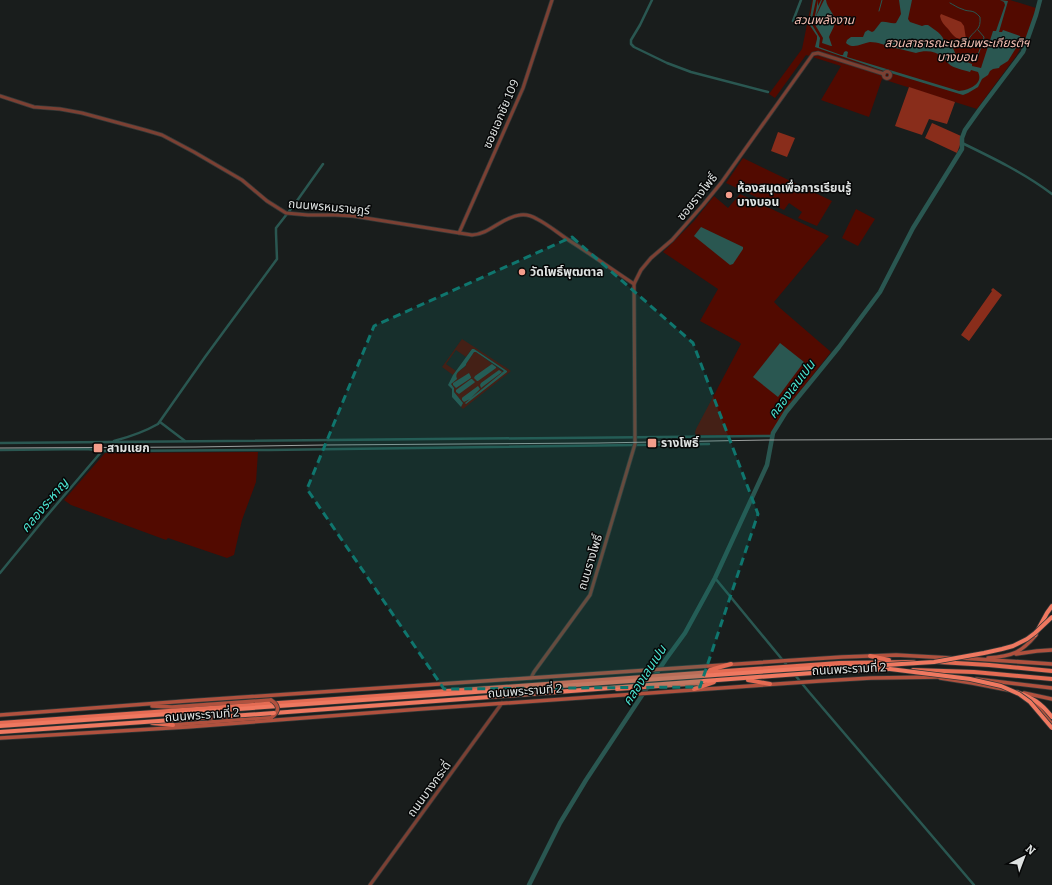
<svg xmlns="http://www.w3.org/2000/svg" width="1052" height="885" viewBox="0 0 1052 885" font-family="Bitter,'Noto Sans Thai',serif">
  <rect width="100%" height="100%" fill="#191d1c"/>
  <g fill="#520a00">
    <polygon points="812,0 1010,0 1036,8 1026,39 1016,56 977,109 882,79 869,117 821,100 841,66 806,55 775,98 769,94 802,49"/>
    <polygon points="743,158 832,201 817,226 798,218 802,212 789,203 784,210 726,183"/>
    <path d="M740,194L829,236L774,302L780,308L831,352C810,379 787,405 770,435H696L695,433L696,429L741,344L739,342L700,321L718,289L663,252L694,221L714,196L728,208Z"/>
    <polygon points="856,209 875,219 858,246 842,238"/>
    <polygon points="462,339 511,371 463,409 461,407 463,403 454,392 454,388 451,384 456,373 466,366 466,364 474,352 476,352 504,372 465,403 507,371 474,349 472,349 466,357 456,350 446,364 456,371 453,375 442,367"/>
    <polygon points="258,452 256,482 242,520 234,555 227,558 168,538 166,540 71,505 64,500 105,453"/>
  </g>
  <g fill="#892d1b">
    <path d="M941,14L961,22L964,26L966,39C957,40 954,37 949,30C944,24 942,24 940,16Z"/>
    <polygon points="909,87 955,102 947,124 929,119 922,135 895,126"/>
    <polygon points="932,123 961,136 960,145 957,153 925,138"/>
    <polygon points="778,132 795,138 787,157 771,151"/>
    <polygon points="993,288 1002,295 969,341 961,335 992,291 991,290"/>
  </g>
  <g fill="#2a5751">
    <path d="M813,0H816L811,23L820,38L819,47L841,55H843L844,52L846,51L848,52L847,57L959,91C969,90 984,84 978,72L971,70L970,72C964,70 953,68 949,64C946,62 946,59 943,57C936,51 925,50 916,53C908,51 900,49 891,47C884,45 878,42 870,42C862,43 854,50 846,43L847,40L851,37H863L865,32L868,30L872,32L874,31L881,22C886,21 891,24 896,23L901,14L899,0H912L908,19L910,22L922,26L925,25H928C936,31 942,33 945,43L949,46L952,47C955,51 955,54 957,58L972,64V66L981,68L993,31H996L1005,5L1004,2L1000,0L1008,1L999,32H1002L1003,30L1020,36L1021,39L1025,41L1023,44L1019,43L1008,61L1000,66L999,68L993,69L990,71L988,75L982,79L978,87L968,93L963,95L884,71L815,47L817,39V36L809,24Z"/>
    <path d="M818,0V6L821,0H822L815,18L824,0H826C827,8 835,14 835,21C835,26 831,32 829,37L832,46H831L822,43L823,38L814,23V21Z"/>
    <polygon points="701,227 743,247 743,249 733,264 730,265 694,236"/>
    <polygon points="780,343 804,362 778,397 753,377"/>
    <path d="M472,349H474L507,371V372L466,404L465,403L470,399L464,402L462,400V398L463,397L478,386L480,389L471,398L504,371L476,352H474L466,364V365C462,370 454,372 457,379L451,384L454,388V392L463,403L461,407L452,397V389L448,385L453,375Z"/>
    <polygon points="492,364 496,367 496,368 478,381 477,381 474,378 475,376"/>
    <polygon points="499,370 502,372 481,388 480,385 481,383"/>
    <polygon points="469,373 471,377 471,378 456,388 453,385 453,383"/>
    <polygon points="471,379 472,379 475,382 474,383 459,394 456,392 456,390"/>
  </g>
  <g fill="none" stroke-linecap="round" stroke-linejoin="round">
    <g stroke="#2a5751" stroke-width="1">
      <path d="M950,3C954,5 958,8 962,9C970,13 972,8 980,17C981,30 976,29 970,37C968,40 967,44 965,46"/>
      <polyline points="879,11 882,0"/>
      <polyline points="977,57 983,42 984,37 978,30"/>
    </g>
    <g stroke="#2a5751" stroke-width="2.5">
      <polyline points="652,0 640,25 631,40 631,44 634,47 667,63 691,72 768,92"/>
      <polyline points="793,21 801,0"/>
      <path d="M962,143C993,158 1024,173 1052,194"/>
      <polyline points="160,422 185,441"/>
      <path d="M114,441C129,437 144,432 158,424L205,357L277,259L276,233V228L294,205L323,164"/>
      <polyline points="109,442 772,436"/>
      <polyline points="0,443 109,442"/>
      <polyline points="0,450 87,449 102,451 269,450 709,444"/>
      <polyline points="0,573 45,518 102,451"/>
      <polyline points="715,578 809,692 974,885"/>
    </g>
    <polyline stroke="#2a5751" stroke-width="4.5" points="529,885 560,823 586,780 666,659 685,633 715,578 767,465 773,433 786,412 839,347 880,292 913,228 962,149 962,138 965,130 980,109 1023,52 1036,15 1040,0"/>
    <g stroke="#353938" stroke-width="4.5">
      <g id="tertiary">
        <circle cx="887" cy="75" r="3.5"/>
        <path d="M0,96L34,107L60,109L82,113L145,130L162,135L194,152L242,180L267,201L286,213L308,215H335L353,216L472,235C490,234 502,217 520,215C526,214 532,216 537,219C549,225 559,234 570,241C592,255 613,270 634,284"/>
        <polyline points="459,233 523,88 552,0"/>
        <polyline points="531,678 534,672 590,595 635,444 634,284 641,270 651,258 672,240 703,205 721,183 813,54 818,53 884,74"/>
        <polyline points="370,885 502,703"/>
      </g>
    </g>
    <g stroke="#353938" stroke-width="5">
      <g id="secondary">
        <polyline points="1016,654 1037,651 1052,650"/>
        <polyline points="961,658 1052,664"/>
        <path d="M988,658C1012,656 1021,653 1036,635"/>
        <polyline points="940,678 972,683 1008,690"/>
        <polyline points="976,679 1052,688"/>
        <polyline points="1024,693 1052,699"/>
        <polyline points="1029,699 1037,706 1052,724"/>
        <polyline points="152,706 172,707 271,700"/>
        <polyline points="0,715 186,701 842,657 896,655 951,658"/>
        <polyline points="172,725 272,717"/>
        <polyline points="0,738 187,727 421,709 820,681 871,678 941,677"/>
      </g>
    </g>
    <g stroke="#353938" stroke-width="5.5">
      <g id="trunk">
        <polyline points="870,656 889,660"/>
        <polyline points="939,662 989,665 1052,671"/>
        <polyline points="710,670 731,664"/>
        <polyline points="913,670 974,672 1052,679"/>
        <polyline points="748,680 770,684"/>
        <polyline points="617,689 700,683"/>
        <polyline points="694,689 714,682"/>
        <polyline points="0,723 839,663 914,662"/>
        <polyline points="152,723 173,725"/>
      </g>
    </g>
    <g stroke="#353938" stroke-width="5.5">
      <g id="motorway">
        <polyline points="1035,635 1047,613 1052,606"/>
        <path d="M1017,692C1033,698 1041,703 1052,717"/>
        <polyline points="274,713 826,672 890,669"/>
        <polyline points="0,726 826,667 885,665"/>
      </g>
    </g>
    <use href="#tertiary" stroke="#7b4033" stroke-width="3"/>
    <use href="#secondary" stroke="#b0513e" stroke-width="3.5"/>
    <use href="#trunk" stroke="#e46b53" stroke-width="4"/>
    <use href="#motorway" stroke="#ef7860" stroke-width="4"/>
    <polyline stroke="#9ca09f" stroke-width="1" points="0,448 195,447 324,445 598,443 767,440 1052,439"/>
    <g stroke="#353938" stroke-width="5" stroke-linecap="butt">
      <path id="secondary-bridge" d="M271,700C279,705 280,711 272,717"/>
    </g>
    <g stroke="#353938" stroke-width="5.5" stroke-linecap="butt">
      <g id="motorway-bridge">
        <polyline points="885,665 934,662 984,653 1002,649 1013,646 1027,639 1035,633 1052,617"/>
        <polyline points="890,669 970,679 1001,686 1019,694 1030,702 1052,728"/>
        <polyline points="0,732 274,713"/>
      </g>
    </g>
    <use href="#secondary-bridge" stroke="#b0513e" stroke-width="3.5"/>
    <use href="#motorway-bridge" stroke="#ef7860" stroke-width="4"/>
  </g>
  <path fill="#0f766e" fill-opacity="0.2" stroke="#0f766e" stroke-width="3" stroke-dasharray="8 5" stroke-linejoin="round" d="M572,237L693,343L758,514L700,687L444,689L307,489L374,326Z"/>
  <g fill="#f49d8b" stroke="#060707" stroke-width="1.5">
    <circle cx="729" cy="195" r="4"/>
    <circle cx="522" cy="272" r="4"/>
    <rect x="647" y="438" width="10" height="10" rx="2"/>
    <rect x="93" y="443" width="10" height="10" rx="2"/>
  </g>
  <g text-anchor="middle" stroke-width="3" stroke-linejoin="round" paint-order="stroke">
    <g font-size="12" font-style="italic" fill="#f4bfb3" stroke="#060707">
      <text x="824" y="24">สวนพลังงาน</text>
      <text x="957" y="47">สวนสาธารณะเฉลิมพระเกียรติฯ<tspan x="957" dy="14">บางบอน</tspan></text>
    </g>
    <g font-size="12" fill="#dee2e1" stroke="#060707">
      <text transform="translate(501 114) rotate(-67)" y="4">ซอยเอกชัย 109</text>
      <text transform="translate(697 197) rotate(-51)" y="4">ซอยรางโพธิ์</text>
      <text transform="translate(329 207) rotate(5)" y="4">ถนนพรหมราษฎร์</text>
      <text transform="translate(590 562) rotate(-73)" y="4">ถนนรางโพธิ์</text>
      <text transform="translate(849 669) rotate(-3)" y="4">ถนนพระรามที่ 2</text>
      <text transform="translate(525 691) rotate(-4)" y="4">ถนนพระรามที่ 2</text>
      <text transform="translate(202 715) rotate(-4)" y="4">ถนนพระรามที่ 2</text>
      <text transform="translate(429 789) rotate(-54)" y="4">ถนนบางกระดี่</text>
    </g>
    <g font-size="12" font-weight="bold" fill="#dee2e1" stroke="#060707" text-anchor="start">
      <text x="737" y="192">ห้องสมุดเพื่อการเรียนรู้<tspan x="737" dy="14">บางบอน</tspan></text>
      <text x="530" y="276">วัดโพธิ์พุฒตาล</text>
      <text x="661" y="447">รางโพธิ์</text>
      <text x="107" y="452">สามแยก</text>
    </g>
    <g font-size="13" font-style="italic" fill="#4be1cf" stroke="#060707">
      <text transform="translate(791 389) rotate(-53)" y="5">คลองเลนเปน</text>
      <text transform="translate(44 505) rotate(-50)" y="5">คลองระหาญ</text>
      <text transform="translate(644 675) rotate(-57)" y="5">คลองเลนเปน</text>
    </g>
  </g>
  <g transform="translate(1024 857) rotate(42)" stroke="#060707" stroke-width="3" paint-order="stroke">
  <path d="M0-3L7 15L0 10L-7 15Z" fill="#dee2e1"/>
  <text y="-6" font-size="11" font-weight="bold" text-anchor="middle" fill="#dee2e1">N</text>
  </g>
</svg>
